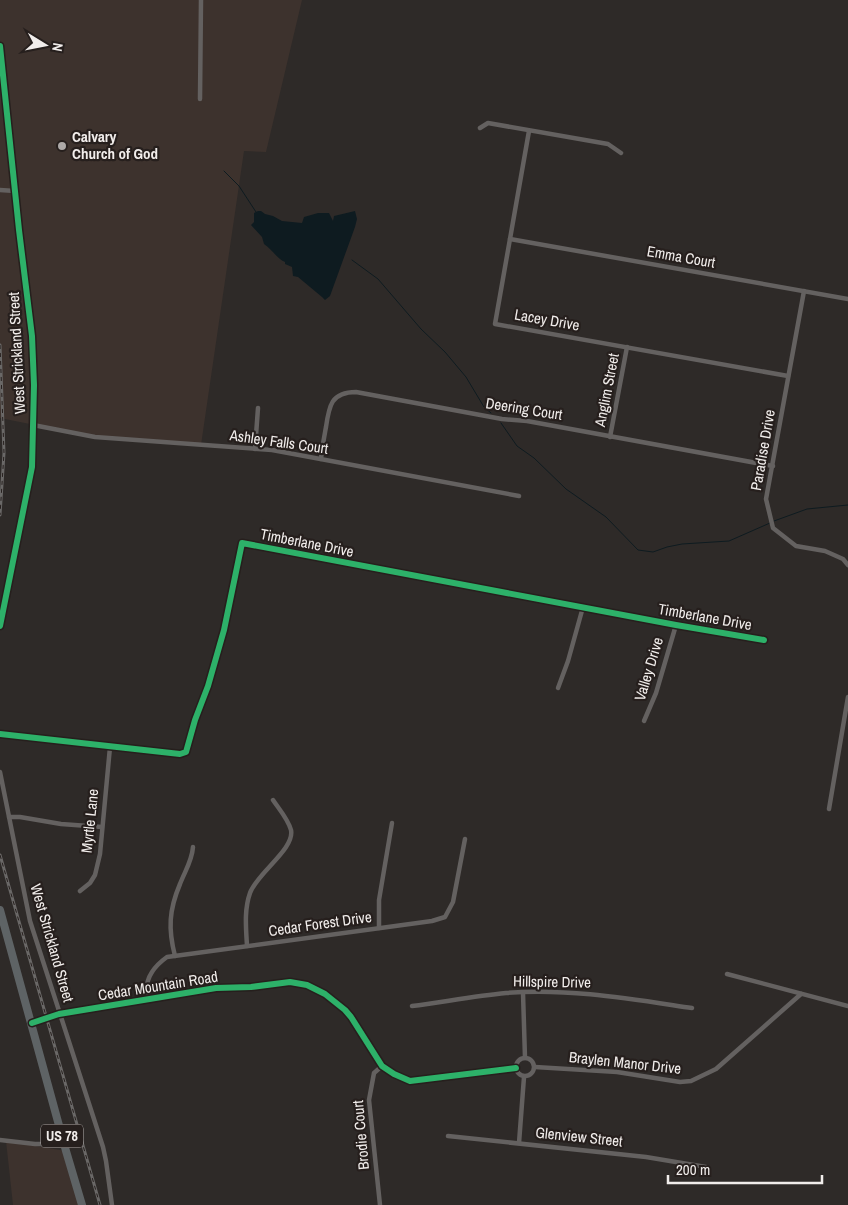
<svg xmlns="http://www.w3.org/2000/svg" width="848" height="1205" viewBox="0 0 848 1205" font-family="'Archivo Narrow',sans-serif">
  <rect width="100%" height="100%" fill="#2e2a28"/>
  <g fill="#3d322d">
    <polygon points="0,0 302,0 266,152 244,151 201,445 95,437 0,418"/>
    <polygon points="6,1141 66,1151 82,1205 13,1205"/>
  </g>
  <path fill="#0e1b20" d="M258,211H261L265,214L273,216L282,221L302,223L304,217L318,213H329L333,221L334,216L355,211L357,219L355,227L330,296L325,300L322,297L298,277L293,276L292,267L285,264V262C276,258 272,249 264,244L262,237L251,225L254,222V213Z"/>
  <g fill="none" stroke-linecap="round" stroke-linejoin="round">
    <g stroke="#0e1b20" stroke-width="1">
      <polyline points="224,171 239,186 256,212"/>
      <polyline points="352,260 378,279 421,329 445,352 466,377 484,407 491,413"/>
      <polyline points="501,423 517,446 534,458 566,489 606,517 638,550 653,552 667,547 682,544 729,541 770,523"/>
      <polyline points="774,521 807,509 848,505"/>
    </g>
    <g stroke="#646160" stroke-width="4.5">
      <polyline points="0,46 19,230 32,336 34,385 32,467 0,626"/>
      <polyline points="200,99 201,0"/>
      <polyline points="480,128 488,123 608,144 621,153"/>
      <polyline points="529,131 495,324 788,376"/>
      <polyline points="0,190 15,191"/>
      <polyline points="510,239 848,299"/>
      <polyline points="804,291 766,499 773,528 796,546 825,551 843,559 848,565"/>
      <polyline points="33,425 95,437 272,450 519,496"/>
      <polyline points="610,437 627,347"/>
      <polyline points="255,449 258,408"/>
      <path d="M321,459C322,448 324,438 326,427C329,406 331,392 356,392L502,419L527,421L773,466"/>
      <polyline points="558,688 568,661 583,607"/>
      <polyline points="644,721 656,693 676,625"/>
      <polyline points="0,734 180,754 186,752 195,720 208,686 224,630 242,543 676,625 764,640"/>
      <polyline points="0,772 30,921 103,1147 106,1161 112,1205"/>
      <polyline points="829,809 848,697"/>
      <polyline points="9,817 20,817 61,824 102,827"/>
      <polyline points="80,891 90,883 95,875 100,854 110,747"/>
      <polyline points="379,928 379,900 392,823"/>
      <path d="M247,946C246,928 244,910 250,893C257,873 295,849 291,830C288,819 279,809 273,800"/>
      <path d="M175,956C168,929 169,910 180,884C185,871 192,861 193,847"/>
      <polyline points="727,974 848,1006"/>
      <polyline points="523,993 525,1058"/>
      <path d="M148,999C143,981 153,967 167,957L432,921L445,917L453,902L465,839"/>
      <path d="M412,1006C443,1002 475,996 506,993C569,988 631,999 692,1008"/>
      <polyline points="32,1023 59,1014 216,988 251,987 290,982 307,985 325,994 345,1010 351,1017 382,1066 394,1074 410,1081 516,1068"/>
      <circle cx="525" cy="1067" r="9"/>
      <polyline points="535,1067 617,1072 680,1082 691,1081 716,1069 801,994"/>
      <polyline points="448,1136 646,1157 706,1167"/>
      <polyline points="0,1140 35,1144 64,1144"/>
      <polyline points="519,1143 524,1077"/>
      <polyline points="380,1205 369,1100 374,1073 382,1066"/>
    </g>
    <polyline stroke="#5e6365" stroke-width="8" points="0,910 66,1151 82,1205"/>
    <g stroke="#6a6867" stroke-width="3">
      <g id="rail">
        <polyline points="0,345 4,453 0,515"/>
        <polyline points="0,855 100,1205"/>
      </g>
    </g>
    <use href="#rail" stroke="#261f1d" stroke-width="1" stroke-dasharray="4" stroke-linecap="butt"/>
    <g stroke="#261f1d" stroke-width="9">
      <g id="cycleway">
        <polyline points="0,46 19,230 32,336 34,385 32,467 0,626"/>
        <polyline points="0,734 180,754 186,752 195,720 208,686 224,630 242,543 676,625 764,640"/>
        <polyline points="32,1023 59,1014 216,988 251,987 290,982 307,985 325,994 345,1010 351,1017 382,1066 394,1074 410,1081 516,1068"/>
      </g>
    </g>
    <use href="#cycleway" stroke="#2db169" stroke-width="6"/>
  </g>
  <circle fill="#ada9a7" stroke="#261f1d" stroke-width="2" cx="62" cy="146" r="5"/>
  <g text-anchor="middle" stroke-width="4.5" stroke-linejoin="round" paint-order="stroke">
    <rect fill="#261f1d" stroke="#b4afad" stroke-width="1" x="41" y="1124.5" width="42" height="23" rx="4"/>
    <g font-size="14" font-weight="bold" fill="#f1edeb">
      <text x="62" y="1141">US 78</text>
    </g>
    <g font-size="15" font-weight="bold" fill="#f1edeb" stroke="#261f1d" text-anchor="start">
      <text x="72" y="142">Calvary<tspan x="72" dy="17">Church of God</tspan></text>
    </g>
    <g font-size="15" fill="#f1edeb" stroke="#261f1d">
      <text transform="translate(681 257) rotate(10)" y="5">Emma Court</text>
      <text transform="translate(547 320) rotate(10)" y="5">Lacey Drive</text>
      <text transform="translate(17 353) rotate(-93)" y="5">West Strickland Street</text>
      <text transform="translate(607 390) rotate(-79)" y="5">Anglim Street</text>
      <text transform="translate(524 409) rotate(9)" y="5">Deering Court</text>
      <text transform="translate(279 442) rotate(8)" y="5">Ashley Falls Court</text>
      <text transform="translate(763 450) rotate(-80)" y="5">Paradise Drive</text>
      <text transform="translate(307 543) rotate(11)" y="5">Timberlane Drive</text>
      <text transform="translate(705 617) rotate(10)" y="5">Timberlane Drive</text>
      <text transform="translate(649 669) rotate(-73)" y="5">Valley Drive</text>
      <text transform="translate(90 821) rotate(-84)" y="5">Myrtle Lane</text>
      <text transform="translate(320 924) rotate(-8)" y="5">Cedar Forest Drive</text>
      <text transform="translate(52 943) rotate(74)" y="5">West Strickland Street</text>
      <text transform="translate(552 982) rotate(1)" y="5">Hillspire Drive</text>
      <text transform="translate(158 986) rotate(-9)" y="5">Cedar Mountain Road</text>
      <text transform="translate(625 1063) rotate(6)" y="5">Braylen Manor Drive</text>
      <text transform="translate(361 1135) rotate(-95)" y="5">Brodie Court</text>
      <text transform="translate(579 1137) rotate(6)" y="5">Glenview Street</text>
    </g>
  </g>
  <g transform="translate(45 45) rotate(100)" stroke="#261f1d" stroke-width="4" paint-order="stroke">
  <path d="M0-4L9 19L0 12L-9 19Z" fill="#f1edeb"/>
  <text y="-8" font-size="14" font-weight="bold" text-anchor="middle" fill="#f1edeb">N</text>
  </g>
  <path d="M668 1175v8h154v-8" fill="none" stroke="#f1edeb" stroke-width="2.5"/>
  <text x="676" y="1175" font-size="15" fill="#f1edeb" stroke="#261f1d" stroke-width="4" paint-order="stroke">200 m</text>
</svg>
